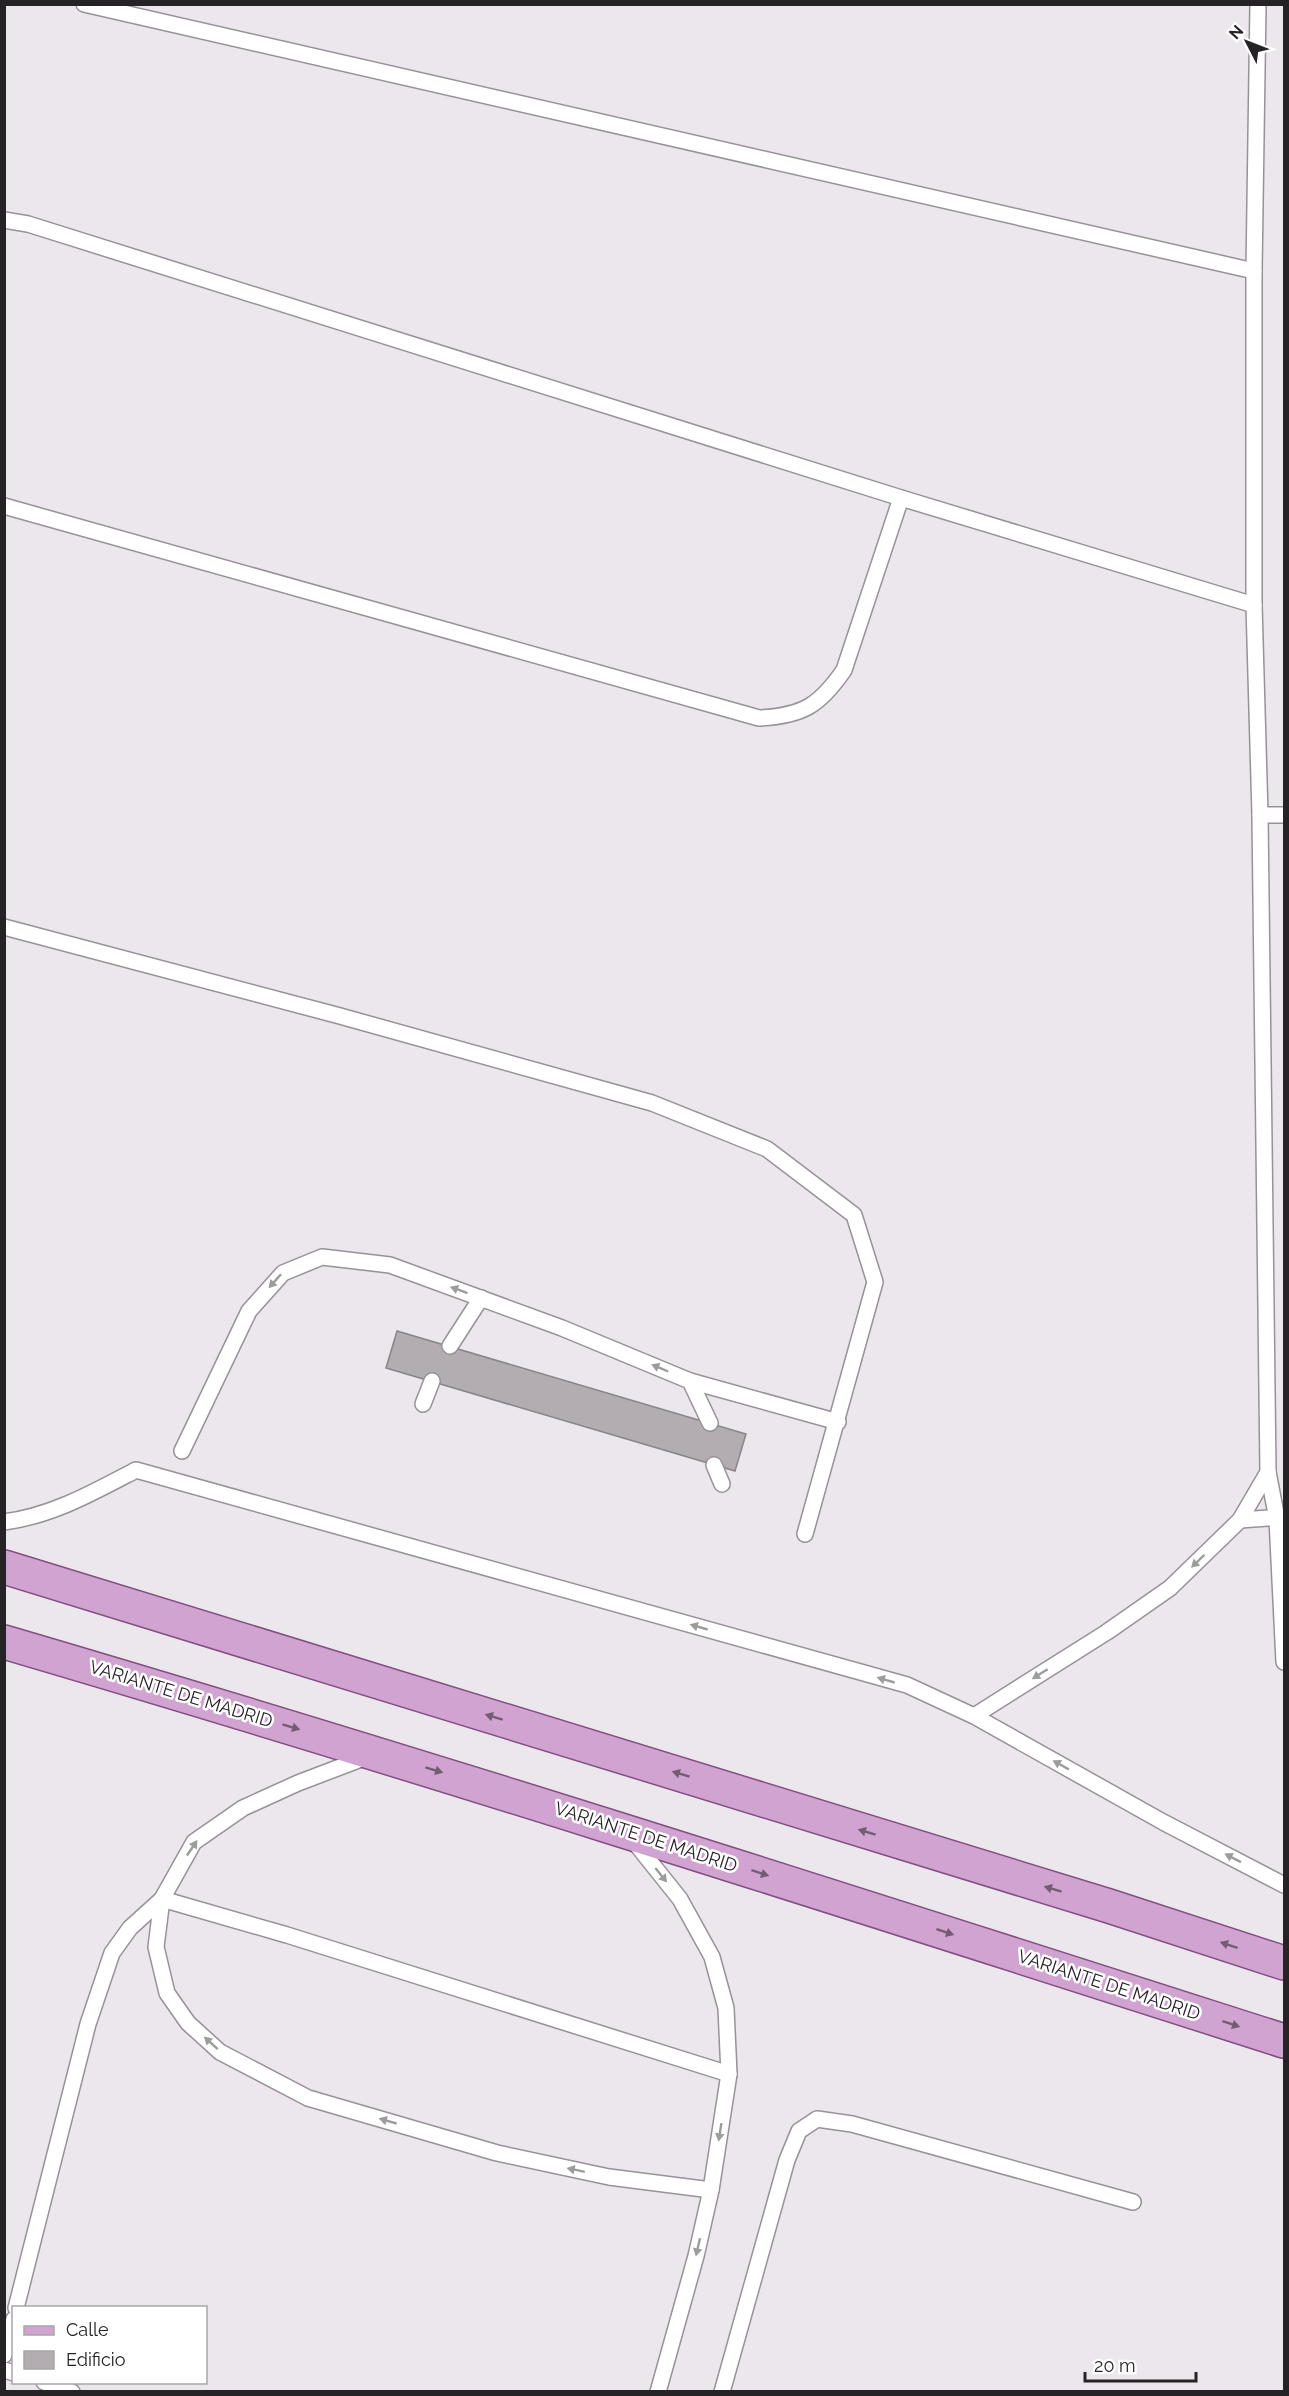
<svg xmlns="http://www.w3.org/2000/svg" width="1289" height="2396" viewBox="0 0 1289 2396" font-family="Raleway,sans-serif">
  <rect width="100%" height="100%" fill="#ece7ec"/>
  <polygon fill="#b3adb2" stroke="#898489" stroke-width="1.5" points="397,1331 746,1434 735,1471 386,1368"/>
  <g fill="none" stroke-linecap="round" stroke-linejoin="round">
    <g stroke="#979297" stroke-width="18">
      <g id="lane">
        <polyline points="84,4 1254,271"/>
        <polyline points="1258,4 1254,271 1254,605 1260,815 1268,1472 1277,1519 1284,1662"/>
        <polyline points="4,220 28,224 901,498 1254,605"/>
        <path d="M4,506L759,718C803,716 820,705 844,670L901,498"/>
        <polyline points="1260,815 1284,815"/>
        <polyline points="4,927 340,1016 652,1103 767,1149 854,1215 875,1282 805,1534"/>
        <polyline points="450,1346 481,1298"/>
        <polyline points="690,1381 838,1422"/>
        <polyline points="423,1404 432,1381"/>
        <polyline points="182,1451 249,1311 283,1273 322,1257 390,1265 562,1328 690,1381 710,1423"/>
        <polyline points="714,1465 722,1484"/>
        <polyline points="1240,1520 1284,1517"/>
        <path d="M4,1522C52,1516 94,1492 136,1470L907,1685L974,1716L1163,1822L1284,1885"/>
        <polyline points="974,1716 1107,1632 1170,1588 1240,1520 1268,1472"/>
        <polyline points="162,1899 156,1947 167,1993 188,2023 220,2052 308,2098 497,2153 609,2177 711,2190 729,2074 726,2008 712,1957 680,1899 632,1839"/>
        <polyline points="162,1899 287,1935 729,2074"/>
        <polyline points="16,2308 88,2024 112,1953 130,1928 162,1899 194,1842 243,1808 298,1783 369,1756"/>
        <polyline points="4,2355 14,2319"/>
        <polyline points="4,2370 14,2373"/>
        <polyline points="44,2382 72,2392"/>
        <polyline points="658,2392 696,2256 711,2190"/>
        <polyline points="722,2392 787,2160 799,2131 817,2119 852,2124 1133,2202"/>
      </g>
    </g>
    <g stroke="#814f81" stroke-width="36">
      <g id="primary">
        <polyline points="4,1567 1109,1906 1284,1963"/>
        <path d="M4,1642C433,1768 859,1905 1284,2041"/>
      </g>
    </g>
    <use href="#lane" stroke="#fff" stroke-width="15"/>
    <use href="#primary" stroke="#d1a3d1" stroke-width="33"/>
  </g>
  <defs><path id="oneway-solid" d="M-6-.8H1V-3.2L6.5 0L1 3.2V.8H-6Z" transform="scale(1.5)"/></defs>
  <g fill="#9d9c9d">
    <use href="#oneway-solid" transform="translate(275 1281) rotate(132)"/>
    <use href="#oneway-solid" transform="translate(459 1290) rotate(-160)"/>
    <use href="#oneway-solid" transform="translate(660 1368) rotate(-157)"/>
    <use href="#oneway-solid" transform="translate(1198 1561) rotate(136)"/>
    <use href="#oneway-solid" transform="translate(699 1627) rotate(-164)"/>
    <use href="#oneway-solid" transform="translate(1040 1674) rotate(148)"/>
    <use href="#oneway-solid" transform="translate(886 1680) rotate(-164)"/>
    <use href="#oneway-solid" transform="translate(1061 1765) rotate(-151)"/>
    <use href="#oneway-solid" transform="translate(192 1848) rotate(-56)"/>
    <use href="#oneway-solid" transform="translate(1233 1858) rotate(-153)"/>
    <use href="#oneway-solid" transform="translate(661 1875) rotate(51)"/>
    <use href="#oneway-solid" transform="translate(211 2043) rotate(-138)"/>
    <use href="#oneway-solid" transform="translate(388 2121) rotate(-164)"/>
    <use href="#oneway-solid" transform="translate(720 2132) rotate(99)"/>
    <use href="#oneway-solid" transform="translate(576 2170) rotate(-168)"/>
    <use href="#oneway-solid" transform="translate(698 2247) rotate(103)"/>
  </g>
  <g fill="#725d72">
    <use href="#oneway-solid" transform="translate(494 1717) rotate(-163)"/>
    <use href="#oneway-solid" transform="translate(291 1727) rotate(17)"/>
    <use href="#oneway-solid" transform="translate(434 1770) rotate(17)"/>
    <use href="#oneway-solid" transform="translate(681 1774) rotate(-163)"/>
    <use href="#oneway-solid" transform="translate(867 1832) rotate(-163)"/>
    <use href="#oneway-solid" transform="translate(760 1873) rotate(18)"/>
    <use href="#oneway-solid" transform="translate(1053 1889) rotate(-163)"/>
    <use href="#oneway-solid" transform="translate(945 1932) rotate(18)"/>
    <use href="#oneway-solid" transform="translate(1229 1945) rotate(-162)"/>
    <use href="#oneway-solid" transform="translate(1231 2024) rotate(18)"/>
  </g>
  <g text-anchor="middle" stroke-width="5" stroke-linejoin="round" paint-order="stroke">
    <g font-size="18" fill="#252325" stroke="#fff">
      <text transform="translate(181 1694) rotate(17)" y="6">VARIANTE DE MADRID</text>
      <text transform="translate(646 1837) rotate(18)" y="6">VARIANTE DE MADRID</text>
      <text transform="translate(1109 1985) rotate(18)" y="6">VARIANTE DE MADRID</text>
    </g>
  </g>
  <rect width="1289" height="2396" fill="none" stroke="#252325" stroke-width="12"/>
  <rect x="12" y="2306" width="195" height="78" fill="#ffffff" stroke="#a8a7a8" stroke-width="1.5"/>
  <rect x="24" y="2326" width="30" height="9" fill="#d1a3d1" stroke="#a8a7a8" stroke-width="1.5"/>
  <text x="66" y="2336" font-size="18" fill="#252325">Calle</text>
  <rect x="24" y="2351" width="30" height="18" fill="#b3adb2" stroke="#a8a7a8" stroke-width="1.5"/>
  <text x="66" y="2366" font-size="18" fill="#252325">Edificio</text>
  <g transform="translate(1247 42) rotate(312)" stroke="#ffffff" stroke-width="4.5" paint-order="stroke">
  <path d="M0-4.5L10 22L0 15L-10 22Z" fill="#252325"/>
  <text y="-9" font-size="16" font-weight="bold" text-anchor="middle" fill="#252325">N</text>
  </g>
  <path d="M1085 2372v9h111v-9" fill="none" stroke="#252325" stroke-width="3"/>
  <text x="1094" y="2372" font-size="18" fill="#252325" stroke="#ffffff" stroke-width="4.5" paint-order="stroke">20 m</text>
</svg>
